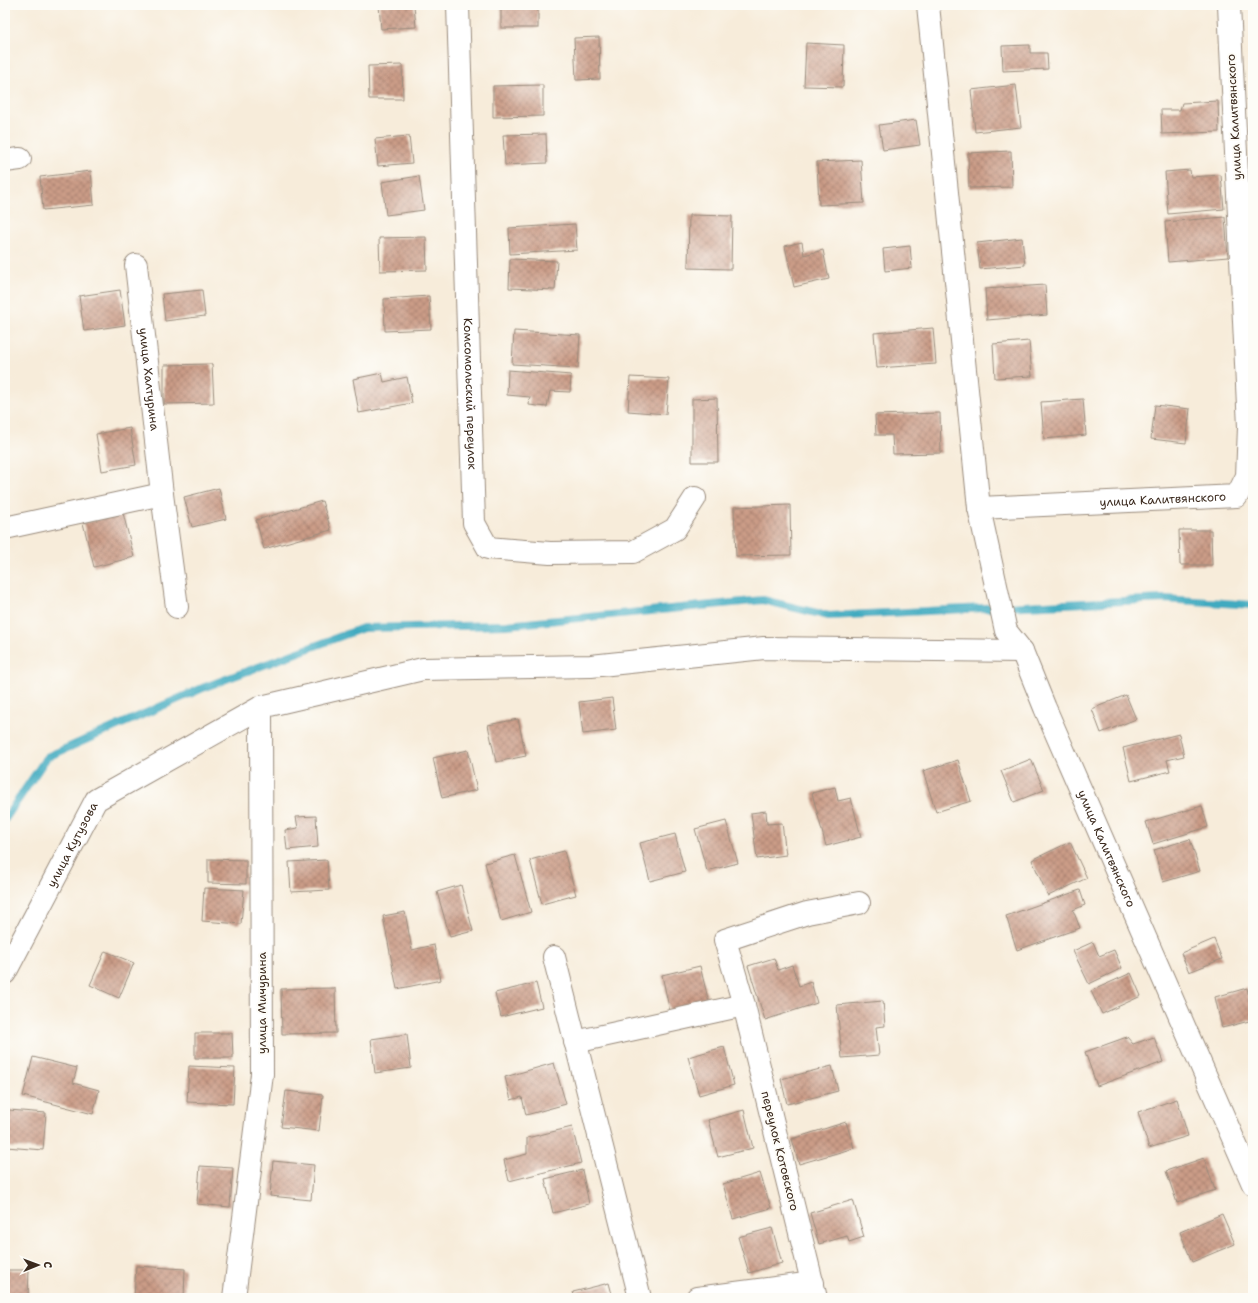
<svg xmlns="http://www.w3.org/2000/svg" width="1258" height="1303" viewBox="0 0 1258 1303" font-family="'Shantell Sans',sans-serif">
  <defs>
    <pattern id="building-cross-hatch" width="8" height="8" patternUnits="userSpaceOnUse"><rect width="8" height="8" fill="#cb9c87"/><path d="M0 0l8 8M0 8l8-8" fill="none" stroke="#a67f6e"/></pattern>
  </defs>
  <rect width="100%" height="100%" fill="#fdfcf7"/>
  <filter id="ink" filterUnits="userSpaceOnUse"><feTurbulence type="fractalNoise" baseFrequency=".025" numOctaves="2"/><feDisplacementMap in="SourceGraphic" scale="8" xChannelSelector="R" yChannelSelector="G"/><feConvolveMatrix kernelMatrix="1 2 1 2 8 2 1 2 1" color-interpolation-filters="sRGB"/></filter>
  <filter id="wash" filterUnits="userSpaceOnUse"><feTurbulence type="fractalNoise" baseFrequency=".012" numOctaves="4" result="noise"/><feDisplacementMap in="SourceGraphic" scale="16" xChannelSelector="R" yChannelSelector="G"/><feGaussianBlur stdDeviation="0.9" result="paint"/><feColorMatrix in="noise" values="0 0 0 0 0 0 0 0 0 0 0 0 0 0 0 0 0 1.4 0 .05"/><feComposite in="paint" operator="in"/></filter>
  <g filter="url(#wash)">
    <rect width="100%" height="100%" fill="#f7ecda"/>
    <g fill="none" stroke-linecap="round" stroke-linejoin="round">
      <polyline stroke="#40aac0" stroke-width="8" points="5,819 47,757 205,687 363,628 507,625 763,600 829,616 1164,599 1253,605"/>
    </g>
    <g id="blocks">
      <g fill="url(#building-cross-hatch)">
        <polygon points="379,5 414,5 416,27 381,29"/>
        <rect x="501" y="5" width="37" height="23"/>
        <polygon points="599,37 600,79 576,80 574,38"/>
        <polygon points="806,43 844,45 843,87 804,86"/>
        <polygon points="1030,45 1030,53 1047,53 1048,69 1003,71 1002,46"/>
        <polygon points="402,65 403,99 369,99 368,66"/>
        <polygon points="543,85 543,116 493,117 493,86"/>
        <polygon points="1016,85 1021,127 975,132 971,90"/>
        <polygon points="1218,101 1219,132 1162,134 1161,110 1180,110 1182,103"/>
        <polygon points="916,120 920,145 883,150 879,125"/>
        <polygon points="546,134 547,163 505,165 503,135"/>
        <polygon points="409,136 412,163 378,166 375,139"/>
        <polygon points="1011,151 1012,187 969,188 968,153"/>
        <polygon points="861,160 864,203 819,205 817,162"/>
        <polygon points="1190,170 1191,177 1221,175 1224,209 1168,214 1165,172"/>
        <polygon points="91,171 94,205 43,210 40,177"/>
        <polygon points="419,176 424,210 386,215 382,182"/>
        <polygon points="689,215 732,216 731,269 688,268"/>
        <polygon points="1225,217 1228,257 1168,262 1165,222"/>
        <polygon points="575,224 577,250 510,254 509,228"/>
        <polygon points="426,237 427,270 380,271 379,238"/>
        <polygon points="1022,238 1025,265 980,269 977,243"/>
        <polygon points="802,242 804,255 823,250 829,279 794,287 785,246"/>
        <polygon points="910,246 912,268 885,271 883,249"/>
        <polygon points="510,259 557,261 555,290 509,288"/>
        <polygon points="1045,285 1047,315 987,320 985,289"/>
        <polygon points="120,290 125,325 84,331 79,296"/>
        <polygon points="202,290 205,316 165,321 162,294"/>
        <polygon points="429,296 431,329 385,331 384,299"/>
        <polygon points="933,328 936,364 877,368 874,333"/>
        <polygon points="514,331 580,335 578,368 512,364"/>
        <polygon points="1029,341 1032,376 995,378 993,344"/>
        <polygon points="212,364 214,403 164,404 164,365"/>
        <polygon points="508,370 571,375 570,392 550,391 547,407 529,405 530,397 507,395"/>
        <polygon points="382,373 384,382 407,377 412,403 359,413 353,379"/>
        <polygon points="630,377 669,379 666,414 628,411"/>
        <polygon points="717,398 718,462 692,462 692,399"/>
        <polygon points="1083,399 1086,435 1044,439 1041,402"/>
        <polygon points="1155,405 1190,409 1186,443 1151,439"/>
        <polygon points="940,413 941,453 893,454 892,435 876,435 875,415"/>
        <polygon points="130,428 136,465 102,471 96,434"/>
        <polygon points="219,488 226,519 192,527 184,497"/>
        <polygon points="322,501 331,530 264,549 256,520"/>
        <polygon points="790,505 791,555 736,556 734,507"/>
        <polygon points="123,513 134,557 94,567 83,523"/>
        <polygon points="1179,530 1211,530 1212,565 1180,565"/>
        <polygon points="1126,695 1136,719 1101,733 1092,709"/>
        <polygon points="612,698 616,730 583,734 579,702"/>
        <polygon points="518,719 526,756 496,762 488,725"/>
        <polygon points="1179,734 1184,756 1167,760 1170,771 1131,781 1123,748"/>
        <polygon points="468,750 477,790 442,798 433,758"/>
        <polygon points="1031,759 1044,790 1014,802 1001,771"/>
        <polygon points="958,760 971,801 936,812 923,771"/>
        <polygon points="835,787 838,801 851,798 861,837 826,846 812,793"/>
        <polygon points="1202,806 1208,827 1153,844 1146,822"/>
        <polygon points="766,811 767,824 782,823 786,855 757,859 751,813"/>
        <polygon points="316,816 318,847 287,850 285,830 298,828 296,817"/>
        <polygon points="726,821 738,863 707,871 695,829"/>
        <polygon points="675,834 685,872 650,881 640,843"/>
        <polygon points="1190,839 1200,871 1163,882 1154,850"/>
        <polygon points="1070,842 1087,878 1048,896 1032,860"/>
        <polygon points="564,851 576,895 542,904 530,860"/>
        <polygon points="515,855 531,912 501,921 485,863"/>
        <polygon points="208,859 246,860 246,884 208,883"/>
        <polygon points="327,860 329,890 291,892 289,862"/>
        <polygon points="461,885 473,931 450,937 437,892"/>
        <polygon points="204,888 244,890 241,924 202,921"/>
        <polygon points="1080,890 1085,905 1073,910 1080,928 1017,950 1006,916"/>
        <polygon points="405,912 412,950 434,945 441,980 397,989 383,916"/>
        <polygon points="1214,939 1222,959 1189,972 1181,953"/>
        <polygon points="1093,942 1099,956 1114,950 1122,968 1089,984 1073,951"/>
        <polygon points="105,951 134,963 119,998 90,985"/>
        <polygon points="774,958 778,970 792,965 799,986 811,982 817,1003 765,1020 748,966"/>
        <polygon points="700,966 709,1003 670,1012 662,975"/>
        <polygon points="1131,973 1141,996 1102,1014 1091,991"/>
        <polygon points="536,983 542,1007 501,1017 495,993"/>
        <polygon points="335,988 336,1033 282,1034 281,989"/>
        <polygon points="1247,988 1249,997 1253,996 1253,1020 1222,1028 1215,997"/>
        <polygon points="883,1001 885,1026 876,1027 879,1055 842,1058 837,1005"/>
        <polygon points="195,1033 232,1033 233,1058 195,1058"/>
        <polygon points="407,1034 411,1068 375,1073 371,1039"/>
        <polygon points="1127,1037 1133,1044 1154,1037 1163,1062 1097,1086 1085,1052"/>
        <polygon points="724,1047 734,1085 699,1095 688,1057"/>
        <polygon points="33,1057 77,1068 73,1083 99,1090 93,1114 23,1096"/>
        <polygon points="554,1063 566,1104 526,1115 522,1097 511,1100 505,1077"/>
        <polygon points="189,1066 235,1068 233,1104 187,1102"/>
        <polygon points="832,1066 838,1091 787,1104 781,1079"/>
        <polygon points="286,1091 323,1095 319,1131 281,1127"/>
        <polygon points="1177,1099 1188,1136 1149,1148 1138,1112"/>
        <polygon points="9,1110 46,1113 43,1150 6,1147"/>
        <polygon points="744,1110 753,1148 718,1157 708,1120"/>
        <polygon points="846,1122 854,1148 799,1164 792,1139"/>
        <polygon points="572,1127 581,1163 509,1181 504,1160 527,1154 527,1138"/>
        <polygon points="1204,1158 1215,1190 1177,1203 1166,1171"/>
        <polygon points="273,1161 314,1165 311,1200 270,1196"/>
        <polygon points="200,1166 233,1168 230,1207 197,1204"/>
        <polygon points="582,1170 589,1204 553,1213 545,1179"/>
        <polygon points="760,1173 771,1208 733,1219 723,1184"/>
        <polygon points="853,1200 864,1237 849,1242 847,1236 819,1244 810,1213"/>
        <polygon points="1222,1214 1235,1244 1192,1262 1180,1232"/>
        <polygon points="772,1228 782,1263 749,1273 738,1237"/>
        <polygon points="136,1266 185,1269 184,1298 134,1298"/>
        <polygon points="5,1270 29,1270 28,1298 5,1298"/>
        <polygon points="609,1283 613,1298 575,1298 573,1292"/>
        <polygon points="263,1294 292,1296 292,1298 262,1298"/>
      </g>
    </g>
  </g>
  <g filter="url(#ink)">
    <use href="#blocks" fill-opacity="0" stroke="#998b7c" stroke-width="1"/>
    <g fill="none" stroke-linecap="round" stroke-linejoin="round">
      <g stroke="#998b7c" stroke-width="24">
        <g id="minor">
          <path id="s1" d="M458,5L474,523L488,548L550,553L633,552L675,529L695,498"/>
          <path id="s2" d="M928,5L979,508L1006,631L1022,651L1045,708L1253,1184"/>
          <polyline points="5,161 20,159"/>
          <path id="s3" d="M136,265L162,494L177,607"/>
          <path id="s4" d="M979,508L1237,496L1247,476L1249,427L1229,5"/>
          <polyline points="5,528 162,494"/>
          <polyline points="554,957 640,1298"/>
          <path id="s5" d="M5,973L96,800L261,707L423,669L591,666L764,648L1022,651"/>
          <polyline points="575,1042 744,1005"/>
          <polyline points="234,1298 262,1074 261,707"/>
          <polyline points="697,1298 813,1283"/>
          <polyline points="816,1298 744,1005 725,940 807,913 859,903"/>
        </g>
      </g>
      <use href="#minor" stroke="#fff" stroke-width="22"/>
    </g>
  </g>
  <g text-anchor="middle" stroke-width="4" stroke-linejoin="round" paint-order="stroke">
    <g font-size="12" fill="#3b2a1e" stroke="#fdfcf7">
      <text transform="translate(1234 117) rotate(-93)" y="4">улица Калитвянского</text>
      <text dy="4" stroke="none"><textPath href="#s3" startOffset="115">улица Халтурина</textPath></text>
      <text dy="4" stroke="none"><textPath href="#s1" startOffset="389">Комсомольский переулок</textPath></text>
      <text dy="4" stroke="none"><textPath href="#s4" startOffset="184">улица Калитвянского</textPath></text>
      <text dy="4" stroke="none"><textPath href="#s5" startOffset="145">улица Кутузова</textPath></text>
      <text dy="4" stroke="none"><textPath href="#s2" startOffset="872">улица Калитвянского</textPath></text>
      <text transform="translate(262 1003) rotate(-90)" y="4">улица Мичурина</text>
      <text transform="translate(780 1151) rotate(76)" y="4">переулок Котовского</text>
    </g>
  </g>
  <rect width="1258" height="1303" fill="none" stroke="#fdfcf7" stroke-width="20"/>
  <g transform="translate(38 1265) rotate(89)" stroke="#fdfcf7" stroke-width="3" paint-order="stroke">
  <path d="M0-3L7 15L0 10L-7 15Z" fill="#3b2a1e"/>
  <text y="-6" font-size="11" font-weight="bold" text-anchor="middle" fill="#3b2a1e">С</text>
  </g>
</svg>
